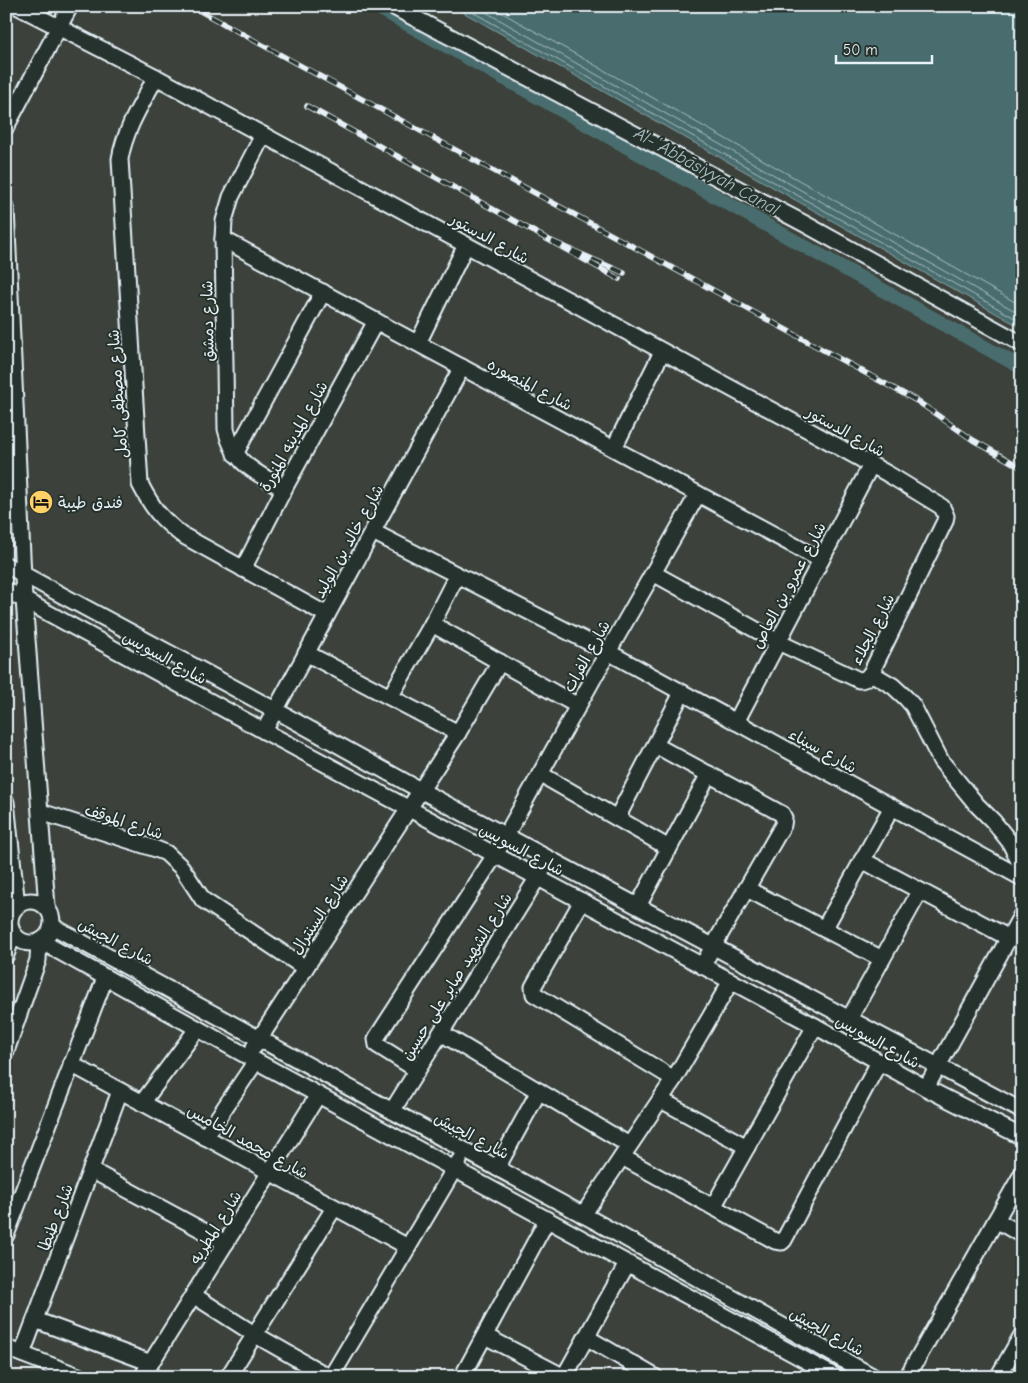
<svg xmlns="http://www.w3.org/2000/svg" width="1028" height="1383" viewBox="0 0 1028 1383" font-family="'Comic Neue','Playpen Sans Arabic',sans-serif">
  <rect width="100%" height="100%" fill="#3c423b"/>
  <filter id="ink" filterUnits="userSpaceOnUse"><feTurbulence type="fractalNoise" baseFrequency=".02" numOctaves="2"/><feDisplacementMap in="SourceGraphic" scale="10" xChannelSelector="R" yChannelSelector="G"/><feConvolveMatrix kernelMatrix="1 2 1 2 8 2 1 2 1" color-interpolation-filters="sRGB"/></filter>
  <g filter="url(#ink)">
    <polygon fill="#496d6e" stroke="#89a2a5" points="452,6 1022,6 1022,328"/>
    <g fill="none" stroke-linecap="round" stroke-linejoin="round">
      <g stroke="#a8bcc1" stroke-width="1">
        <polyline points="462,6 1022,322"/>
        <polyline points="475,6 1022,315"/>
        <polyline points="490,6 1022,306"/>
      </g>
      <polyline stroke="#496d6e" stroke-width="14" points="375,6 1022,368"/>
      <g stroke="#e8f1f8" stroke-width="19">
        <g id="minor">
          <path d="M17,6L156,77L810,431L888,474L942,507L946,516L945,521L871,673C867,678 865,680 859,680L778,642L653,573"/>
          <polyline points="392,6 805,224 1022,344"/>
          <path d="M156,77C142,103 125,129 120,159L140,484C153,509 160,518 182,535L327,615"/>
          <polyline points="6,127 70,6"/>
          <path d="M263,135L231,197L224,221L223,239L226,429C234,465 255,471 284,489"/>
          <polyline points="6,208 24,599 47,907"/>
          <polyline points="223,239 821,560"/>
          <polyline points="418,343 466,245"/>
          <polyline points="614,448 662,352"/>
          <polyline points="235,454 323,292"/>
          <polyline points="373,532 608,652 1022,878"/>
          <polyline points="6,565 275,710 420,790 1022,1111"/>
          <polyline points="243,569 284,489 376,321"/>
          <polyline points="6,590 264,731 815,1026 926,1088 1022,1137"/>
          <polyline points="432,624 578,706"/>
          <polyline points="306,653 458,733"/>
          <polyline points="871,673 893,686 906,698 913,706 941,761 977,805 993,821 1009,841 1021,865 1022,877"/>
          <polyline points="390,697 432,624 457,575"/>
          <polyline points="736,722 871,465"/>
          <polyline points="264,731 462,367"/>
          <polyline points="655,745 782,814 784,818 783,825 702,966"/>
          <polyline points="540,774 669,848"/>
          <polyline points="6,802 17,906"/>
          <polyline points="41,812 156,849 166,853 182,868 203,900 305,968"/>
          <polyline points="617,818 682,693"/>
          <polyline points="862,860 1009,938"/>
          <polyline points="747,889 882,959"/>
          <circle cx="31" cy="922" r="21"/>
          <polyline points="582,901 533,987 534,994 674,1079"/>
          <polyline points="638,906 709,774"/>
          <polyline points="52,926 600,1224 874,1377"/>
          <polyline points="824,929 892,807"/>
          <polyline points="42,940 51,947 256,1061 836,1377"/>
          <polyline points="6,955 13,934"/>
          <polyline points="849,1019 920,891"/>
          <polyline points="441,1033 629,1145"/>
          <polyline points="254,1047 458,733 500,662"/>
          <polyline points="6,1051 38,960 39,942"/>
          <polyline points="71,1064 408,1247"/>
          <polyline points="417,1070 377,1045 376,1039 377,1037 495,855 608,652 698,494"/>
          <polyline points="926,1088 1022,914"/>
          <polyline points="661,1100 747,1147"/>
          <polyline points="142,1103 197,1029"/>
          <polyline points="392,1111 543,869"/>
          <polyline points="205,1137 256,1061"/>
          <polyline points="622,1157 775,1241 782,1242 784,1240 879,1062"/>
          <polyline points="497,1168 539,1091"/>
          <polyline points="91,1170 226,1243"/>
          <polyline points="713,1207 815,1026"/>
          <polyline points="583,1215 674,1079 731,981"/>
          <polyline points="996,1220 1022,1235"/>
          <polyline points="6,1235 105,978"/>
          <polyline points="193,1295 254,1334 329,1377"/>
          <polyline points="35,1320 151,1363"/>
          <polyline points="485,1336 564,1377"/>
          <polyline points="586,1337 655,1377"/>
          <polyline points="6,1348 81,1377"/>
          <polyline points="22,1354 120,1091"/>
          <polyline points="142,1377 318,1095"/>
          <polyline points="228,1377 334,1208"/>
          <polyline points="331,1377 459,1161"/>
          <polyline points="462,1377 547,1220"/>
          <polyline points="564,1377 627,1264"/>
          <polyline points="907,1377 1022,1174"/>
          <polyline points="998,1377 1022,1335"/>
        </g>
      </g>
      <use href="#minor" stroke="#26332d" stroke-width="15"/>
      <g stroke="#e8f1f8" stroke-width="5.5">
        <g id="rail">
          <polyline points="191,6 917,401 973,440 1022,468"/>
          <polyline points="307,106 547,239"/>
          <polyline points="619,279 547,239 624,273"/>
        </g>
      </g>
      <use href="#rail" stroke="#26332d" stroke-width="4" stroke-dasharray="11" stroke-linecap="butt"/>
    </g>
  </g>
  <defs>
    <g id="hotel-disc" transform="scale(1.25)"><circle r="9.5" fill="#ffd166" stroke="#26332d"/><path d="M-6-4.5h1.5V1H6V5H4.5V3h-9V5H-6ZM-4 0a1.8 1.8 0 1 1 3.6 0ZM.5 0V-2.5h3Q6-2.5 6 0Z" fill="#111"/></g>
  </defs>
  <g fill-rule="evenodd">
    <use href="#hotel-disc" x="41" y="502"/>
  </g>
  <g text-anchor="middle" stroke-width="4" stroke-linejoin="round" paint-order="stroke">
    <g font-size="16" fill="#e8f1f8" stroke="#26332d">
      <text transform="translate(490 238) rotate(29)" y="6">شارع الدستور</text>
      <text transform="translate(207 321) rotate(-91)" y="6">شارع دمشق</text>
      <text transform="translate(530 384) rotate(28)" y="6">شارع المنصوره</text>
      <text transform="translate(117 394) rotate(-94)" y="6">شارع مصطفى كامل</text>
      <text transform="translate(846 431) rotate(29)" y="6">شارع الدستور</text>
      <text transform="translate(293 436) rotate(-61)" y="6">شارع المدينه المنورة</text>
      <text transform="translate(348 541) rotate(-61)" y="6">شارع خالد بن الوليد</text>
      <text transform="translate(788 585) rotate(-62)" y="6">شارع عمرو بن العاص</text>
      <text transform="translate(872 629) rotate(-63)" y="6">شارع الجلاء</text>
      <text transform="translate(586 656) rotate(-61)" y="6">شارع الفرات</text>
      <text transform="translate(165 657) rotate(29)" y="6">شارع السويس</text>
      <text transform="translate(823 750) rotate(29)" y="6">شارع سيناء</text>
      <text transform="translate(124 821) rotate(18)" y="6">شارع الموقف</text>
      <text transform="translate(522 849) rotate(28)" y="6">شارع السويس</text>
      <text transform="translate(319 914) rotate(-57)" y="6">شارع السنترال</text>
      <text transform="translate(116 941) rotate(28)" y="6">شارع الجيش</text>
      <text transform="translate(456 976) rotate(-58)" y="6">شارع الشهيد صابر على حسين</text>
      <text transform="translate(878 1041) rotate(29)" y="6">شارع السويس</text>
      <text transform="translate(472 1135) rotate(28)" y="6">شارع الجيش</text>
      <text transform="translate(248 1141) rotate(29)" y="6">شارع محمد الخامس</text>
      <text transform="translate(55 1217) rotate(-69)" y="6">شارع طنطا</text>
      <text transform="translate(215 1227) rotate(-58)" y="6">شارع المطريه</text>
      <text transform="translate(827 1331) rotate(29)" y="6">شارع الجيش</text>
    </g>
    <g font-size="16" fill="#e8f1f8" stroke="#26332d" text-anchor="start">
      <text x="58" y="508">فندق طيبة</text>
    </g>
    <g font-size="18" font-style="italic" fill="#a8bcc1" stroke="#26332d">
      <text transform="translate(707 171) rotate(29)" y="6">Al-ʿAbbāsiyyah Canal</text>
    </g>
  </g>
  <rect width="1028" height="1383" fill="none" stroke="#26332d" stroke-width="25"/>
  <rect x="12" y="12" width="1003" height="1358" fill="none" stroke="#e8f1f8" stroke-width="2" filter="url(#ink)"/>
  <path d="M836 55v8h96v-8" fill="none" stroke="#e8f1f8" stroke-width="2.5"/>
  <text x="843" y="55" font-size="15" fill="#e8f1f8" stroke="#26332d" stroke-width="4" paint-order="stroke">50 m</text>
</svg>
